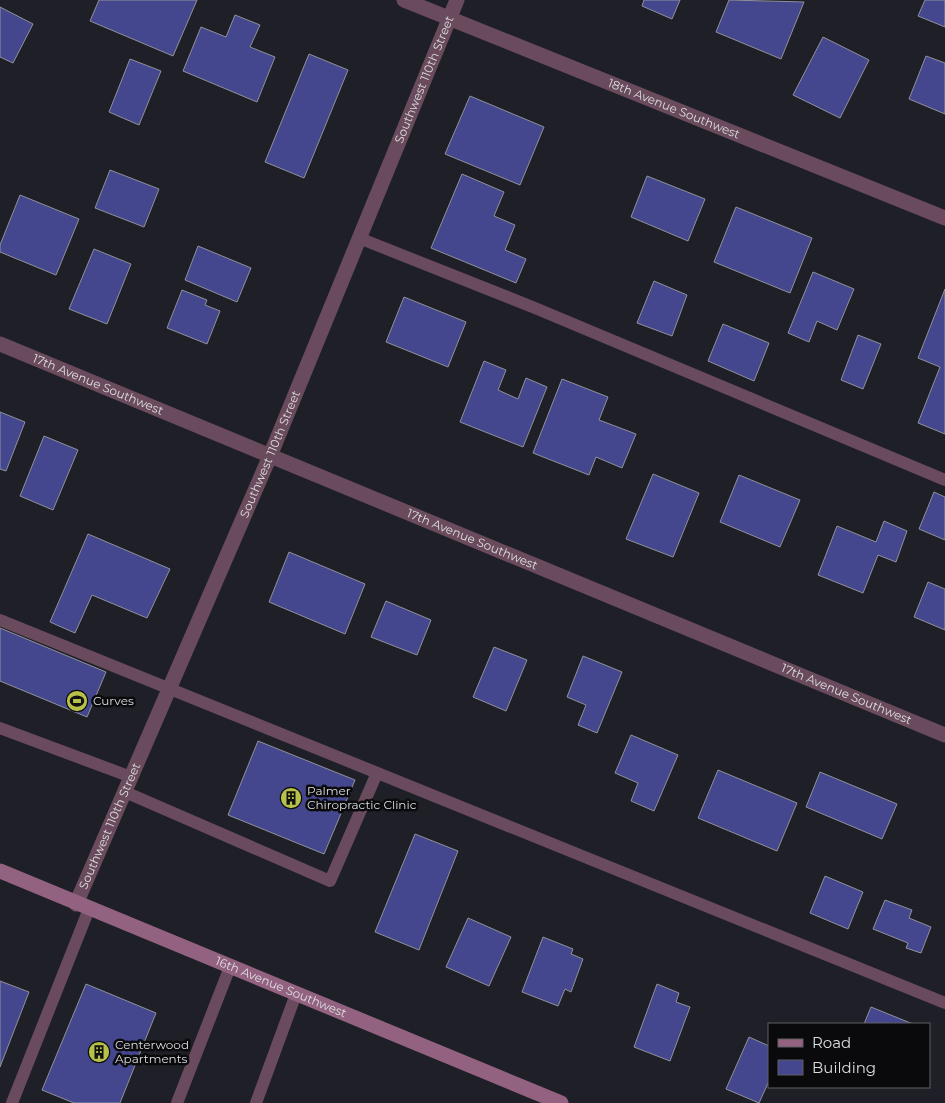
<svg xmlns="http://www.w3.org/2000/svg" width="945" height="1103" viewBox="0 0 945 1103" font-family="Montserrat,sans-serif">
  <rect width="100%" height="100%" fill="#1f2027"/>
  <g fill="#44478d" stroke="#909299">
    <polygon points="99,0 197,0 173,56 90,21"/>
    <polygon points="644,0 680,0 672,19 642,6"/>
    <polygon points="729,0 804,2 781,59 716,32"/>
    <polygon points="925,0 945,0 945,27 918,16"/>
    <polygon points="0,7 33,24 13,63 0,57"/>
    <polygon points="235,15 260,25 250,47 275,57 257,102 183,71 201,27 226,37"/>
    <polygon points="823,37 869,60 840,118 793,95"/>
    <polygon points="309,54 348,70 304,178 265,162"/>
    <polygon points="926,56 945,63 945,114 909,99"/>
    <polygon points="130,59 161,71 139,125 109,112"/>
    <polygon points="470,96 544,127 520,185 445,154"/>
    <polygon points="110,170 159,189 144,227 95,208"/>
    <polygon points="462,174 504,192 494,216 515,225 505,250 526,259 516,283 431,248"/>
    <polygon points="647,176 705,199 688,241 631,217"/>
    <polygon points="20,195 79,219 56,275 0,252 0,245"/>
    <polygon points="736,207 812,238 790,293 714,262"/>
    <polygon points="198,246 251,268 237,302 185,280"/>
    <polygon points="94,249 131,264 107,324 69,309"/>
    <polygon points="813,272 854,289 837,330 817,321 809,342 788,333"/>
    <polygon points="654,281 687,295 672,336 637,323"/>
    <polygon points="945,289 945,434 918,423 940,367 918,358"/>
    <polygon points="182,290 207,300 205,305 220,311 207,344 167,328"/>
    <polygon points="404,297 466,322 448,367 386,342"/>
    <polygon points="723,324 769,343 754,381 708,361"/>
    <polygon points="858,335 881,344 863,389 841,380"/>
    <polygon points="484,361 506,370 498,390 518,399 526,378 547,387 523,447 460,422"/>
    <polygon points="562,379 608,397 599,420 636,434 622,468 596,457 589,475 533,453"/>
    <polygon points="0,412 25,422 6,471 0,469"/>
    <polygon points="44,436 78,450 53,510 20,496"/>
    <polygon points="653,474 699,493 673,557 626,539"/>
    <polygon points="739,475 800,500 780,547 720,522"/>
    <polygon points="934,492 945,497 945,540 919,529"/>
    <polygon points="884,521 907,531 896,562 878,555 863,593 818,575 837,526 876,542"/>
    <polygon points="88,534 170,569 147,618 92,595 75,633 50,622"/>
    <polygon points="289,552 365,584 345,634 269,602"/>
    <polygon points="928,582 945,589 945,630 914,617"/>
    <polygon points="386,601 431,620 417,655 371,637"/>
    <polygon points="0,628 106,672 87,717 0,681"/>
    <polygon points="494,647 527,660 506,711 473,697"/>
    <polygon points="583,656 622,672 597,733 578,725 586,705 567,697"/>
    <polygon points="631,735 678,755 654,811 631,801 638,783 615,773"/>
    <polygon points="258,741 355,780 324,854 228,815"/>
    <polygon points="718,770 797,803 777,851 698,818"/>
    <polygon points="820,772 897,804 882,839 806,807"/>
    <polygon points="415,834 458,851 419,950 375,932"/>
    <polygon points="825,876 863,892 848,929 810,913"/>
    <polygon points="885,900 912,910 909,918 931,927 921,953 906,948 908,943 873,929"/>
    <polygon points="468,918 511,937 489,986 446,967"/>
    <polygon points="543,937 573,949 571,954 583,959 571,992 565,989 558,1006 522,992"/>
    <polygon points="0,981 29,992 0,1067"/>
    <polygon points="86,984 156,1013 120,1103 74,1103 42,1090"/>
    <polygon points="657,984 679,993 676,1002 690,1007 670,1061 634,1047"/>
    <polygon points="871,1007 913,1024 864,1024"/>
    <polygon points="749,1037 769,1046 769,1081 759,1103 726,1089"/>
  </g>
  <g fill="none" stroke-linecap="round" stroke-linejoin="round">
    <g stroke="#6a4b5e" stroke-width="12">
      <polyline points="359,238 535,308 945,480"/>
      <polyline points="0,620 945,1003"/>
      <polyline points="0,728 131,777"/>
      <polyline points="125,792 330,881 377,773"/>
      <polyline points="12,1103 89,909"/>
      <polyline points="177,1103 230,967"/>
      <polyline points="256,1103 296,994"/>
    </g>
    <g stroke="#6a4b5e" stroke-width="15">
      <path id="s1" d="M404,0L945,218"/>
      <path id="s2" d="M0,344L945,735"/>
      <path id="s3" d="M76,904L270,456L457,0"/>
    </g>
    <path stroke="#946281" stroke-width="15" id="s4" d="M0,871L561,1103"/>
  </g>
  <defs>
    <g id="stadium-disc" transform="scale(1.125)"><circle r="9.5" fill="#b6c149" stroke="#0a0a0d"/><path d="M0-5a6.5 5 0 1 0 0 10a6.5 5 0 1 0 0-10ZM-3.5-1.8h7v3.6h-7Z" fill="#111"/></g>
    <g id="building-disc" transform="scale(1.125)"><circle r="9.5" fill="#b6c149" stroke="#0a0a0d"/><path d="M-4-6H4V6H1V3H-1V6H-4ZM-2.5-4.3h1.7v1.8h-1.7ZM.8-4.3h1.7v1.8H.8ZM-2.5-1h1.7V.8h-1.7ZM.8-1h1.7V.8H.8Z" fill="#111"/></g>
  </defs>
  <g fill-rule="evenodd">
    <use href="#stadium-disc" x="77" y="701"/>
    <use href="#building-disc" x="291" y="798"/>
    <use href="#building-disc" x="99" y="1052"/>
  </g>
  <g text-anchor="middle" stroke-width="5" stroke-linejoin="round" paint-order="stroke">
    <g font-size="12" fill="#dcdde1" stroke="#0a0a0d">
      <text dy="4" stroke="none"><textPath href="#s3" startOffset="895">Southwest 110th Street</textPath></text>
      <text dy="4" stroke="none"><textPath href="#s1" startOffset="291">18th Avenue Southwest</textPath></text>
      <text dy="4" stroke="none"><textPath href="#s2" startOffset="106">17th Avenue Southwest</textPath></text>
      <text dy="4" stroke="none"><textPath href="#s3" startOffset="490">Southwest 110th Street</textPath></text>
      <text dy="4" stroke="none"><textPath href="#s2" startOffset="511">17th Avenue Southwest</textPath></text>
      <text dy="4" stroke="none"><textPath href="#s2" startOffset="916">17th Avenue Southwest</textPath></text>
      <text dy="4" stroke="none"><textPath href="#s3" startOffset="85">Southwest 110th Street</textPath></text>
      <text dy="4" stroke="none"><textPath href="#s4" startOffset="304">16th Avenue Southwest</textPath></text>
    </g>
    <g font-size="12" fill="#dcdde1" stroke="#0a0a0d" text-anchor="start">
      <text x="93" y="705">Curves</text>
      <text x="307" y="795">Palmer<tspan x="307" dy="14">Chiropractic Clinic</tspan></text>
      <text x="115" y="1049">Centerwood<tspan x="115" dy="14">Apartments</tspan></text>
    </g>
  </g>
  <rect x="768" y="1023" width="162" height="65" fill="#0a0a0d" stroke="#5e5e62"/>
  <rect x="778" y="1039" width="25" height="8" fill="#946281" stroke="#5e5e62"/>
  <text x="812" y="1048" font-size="15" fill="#dcdde1">Road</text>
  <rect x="778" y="1060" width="25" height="15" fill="#44478d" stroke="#5e5e62"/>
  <text x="812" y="1073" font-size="15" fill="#dcdde1">Building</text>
</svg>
